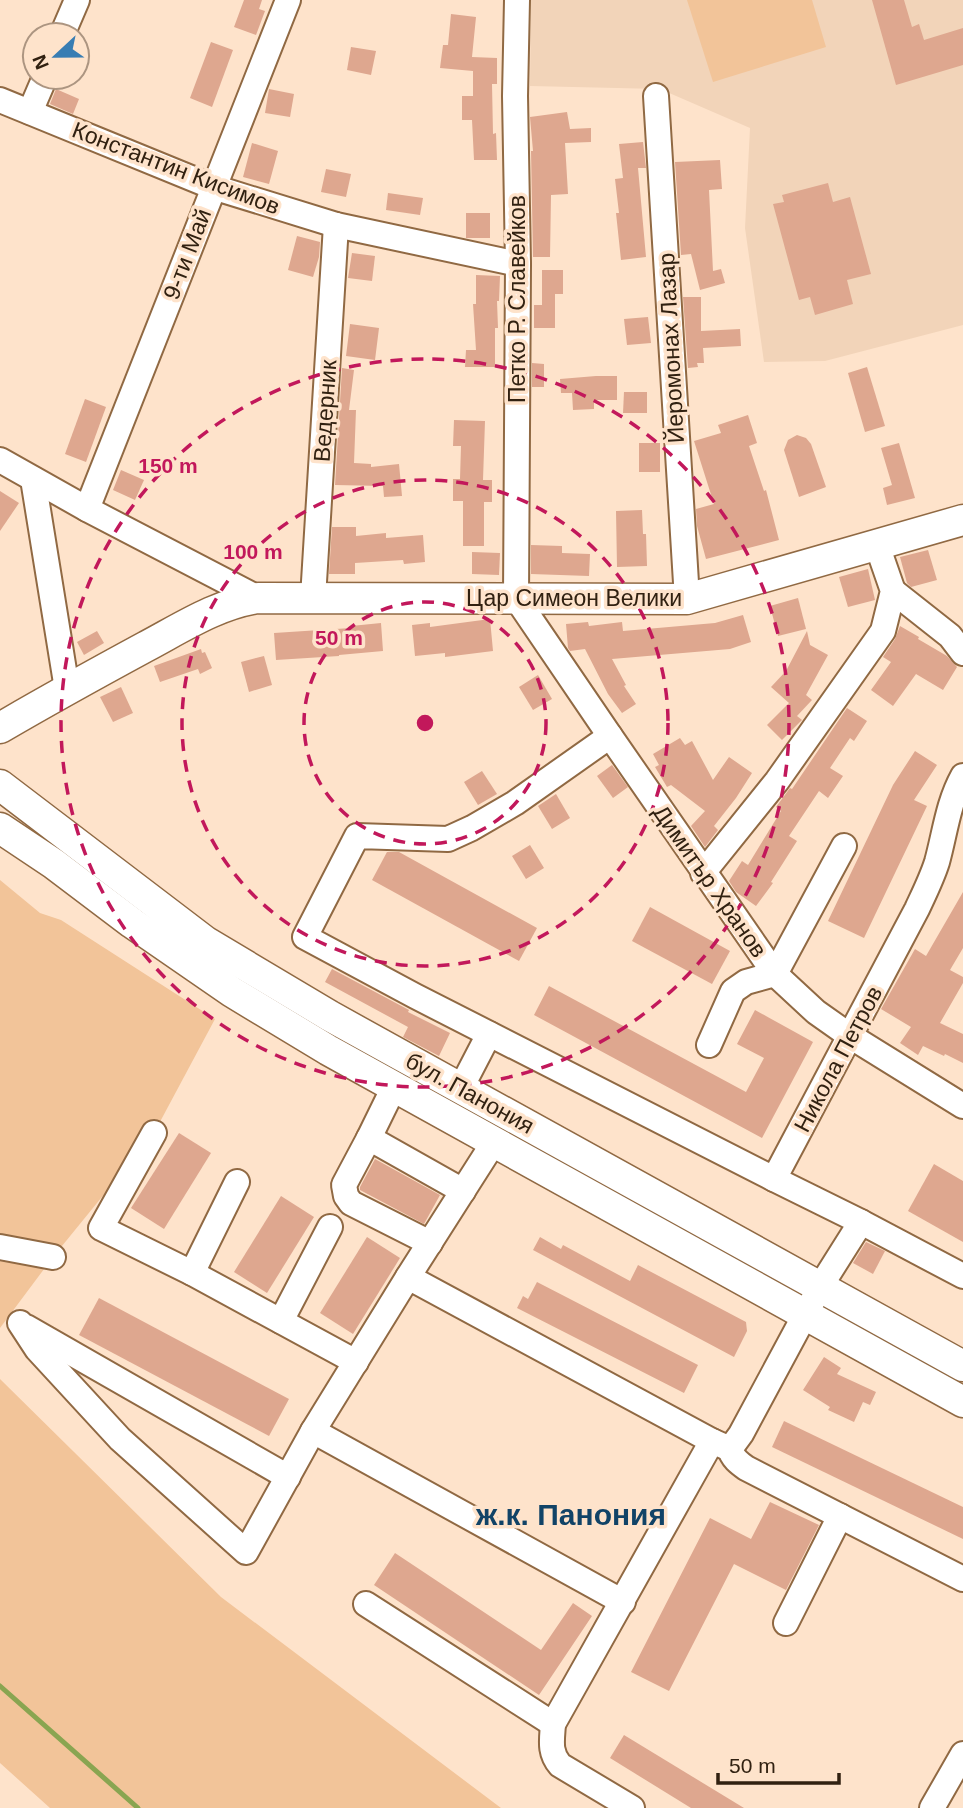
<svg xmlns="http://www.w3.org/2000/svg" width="963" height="1808" viewBox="0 0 963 1808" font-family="Helvetica,sans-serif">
  <rect width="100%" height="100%" fill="#fee3cb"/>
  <polygon fill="#f2d4b9" points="531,0 963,0 963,325 825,361 764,362 745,228 750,128 660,89 530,86"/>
  <g fill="#f2c499">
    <polygon points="687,0 812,0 826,47 713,82"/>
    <polygon points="0,880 40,913 61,920 215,1019 154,1133 53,1257 0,1328"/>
    <polygon points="0,1379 221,1597 501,1808 50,1808 0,1763"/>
  </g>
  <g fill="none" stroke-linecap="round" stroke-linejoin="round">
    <polyline stroke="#89a551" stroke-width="5" points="0,1686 138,1808"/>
  </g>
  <g fill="#dea78f">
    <polygon points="244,0 262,0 259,9 265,11 256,35 234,27"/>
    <polygon points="872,0 904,0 912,27 919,24 924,40 963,28 963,65 896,85"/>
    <polygon points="451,14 476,17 472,57 497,58 497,84 492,84 493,134 496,133 497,160 474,160 472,120 462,120 462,96 473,96 473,71 440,68 443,45 448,45"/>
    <polygon points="211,42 233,50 212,107 190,98"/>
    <polygon points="351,47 376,51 371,75 347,70"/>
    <polygon points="56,89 79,99 73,114 50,104"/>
    <polygon points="269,89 294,94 290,117 265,113"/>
    <polygon points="567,112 570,129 591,128 591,142 565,143 568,194 551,195 550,257 533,257 531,151 533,151 530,117"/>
    <polygon points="643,142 646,168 638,168 646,257 621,260 616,213 619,213 615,179 623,178 619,144"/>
    <polygon points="252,143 278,151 269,184 243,177"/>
    <polygon points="720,160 722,189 709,190 713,271 721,269 725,283 700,290 691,254 681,255 675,162"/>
    <polygon points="326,169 351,174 346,197 321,192"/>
    <polygon points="828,183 833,202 850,197 871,274 847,280 853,304 815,315 810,297 799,300 773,204 784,202 782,195"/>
    <polygon points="388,193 423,198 420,215 386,210"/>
    <rect x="466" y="213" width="24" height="25"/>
    <polygon points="297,236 320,242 319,257 313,277 288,270"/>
    <polygon points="352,253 375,256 372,281 348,278"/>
    <polygon points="542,270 563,270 563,294 555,294 555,328 534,328 534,305 542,305"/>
    <polygon points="476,275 500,276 499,301 497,301 498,328 495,328 495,367 465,367 466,350 476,350 473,304 476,304"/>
    <polygon points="683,297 701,297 701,331 740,329 741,346 703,348 704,363 697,363 698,367 688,368"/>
    <polygon points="648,317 651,343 627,345 624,319"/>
    <polygon points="350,324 379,328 375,360 346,356"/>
    <polygon points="532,363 544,364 544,387 532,387"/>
    <polygon points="867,367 885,426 865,432 848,373"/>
    <polygon points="342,368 354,370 349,410 356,410 354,463 371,464 371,467 399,464 402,496 384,497 383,486 335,485"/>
    <polygon points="596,376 617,376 617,400 594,400 594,409 573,410 572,393 561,393 560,379"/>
    <polygon points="624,392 647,392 647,413 623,413"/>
    <polygon points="85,399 106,407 86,462 65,454"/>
    <polygon points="748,415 757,443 749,446 764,491 766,490 779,540 706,559 697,526 696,509 714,504 694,441 721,433 718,425"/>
    <polygon points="454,420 485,421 483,480 492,480 492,502 484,502 484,546 463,546 463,501 453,501 453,479 460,479 461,446 453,446"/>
    <polygon points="797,435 806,438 811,444 826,487 799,497 784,450 788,440"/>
    <rect x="639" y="443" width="21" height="29"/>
    <polygon points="899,443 915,498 887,505 883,488 892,485 881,448"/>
    <polygon points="121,470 144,480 135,500 113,490"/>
    <polygon points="0,491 19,503 0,531"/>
    <polygon points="642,510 643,534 646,534 647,566 617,567 616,511"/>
    <polygon points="332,527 356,527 356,536 386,533 386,538 423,535 425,562 404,564 403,560 355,563 355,574 329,574"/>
    <polygon points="531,545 562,546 562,553 590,554 589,576 531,574"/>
    <polygon points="928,550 937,580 911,587 907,583 900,557"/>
    <polygon points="472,552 500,553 499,575 472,574"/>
    <polygon points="868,569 875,600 848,607 839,577"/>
    <polygon points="798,598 806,629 778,636 770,606"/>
    <polygon points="743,615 751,642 730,649 612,659 626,685 624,686 636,704 622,713 608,694 585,649 570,651 568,648 566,624 588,622 589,626 622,622 623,631 715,623"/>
    <polygon points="490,619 493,651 445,657 445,653 415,656 412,625 430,623 430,627"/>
    <polygon points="381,623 383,651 339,655 339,656 276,660 274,633 351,628 351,626"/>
    <polygon points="900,626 919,637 918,639 947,656 957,667 943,690 916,674 893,706 871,690 891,662 883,657 895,639"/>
    <polygon points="97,631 104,643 84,655 77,642"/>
    <polygon points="807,631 810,645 828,655 806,695 812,700 797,716 802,720 782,740 767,725 789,703 771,687 786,671"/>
    <polygon points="201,649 202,653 205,652 212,668 200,674 198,669 160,682 154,666"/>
    <polygon points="264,656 272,685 249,692 241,662"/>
    <polygon points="538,675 552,699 533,710 519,687"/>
    <polygon points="121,687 133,713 113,722 100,697"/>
    <polygon points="847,708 867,721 854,741 850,738 830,768 843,776 828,798 819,791 789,836 797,841 771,882 773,883 756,906 736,892 729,881 742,861 748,865 781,811 776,807 790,788 792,789"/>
    <polygon points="680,738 685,745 692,741 713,780 729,757 752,773 736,798 714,826 718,830 705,847 691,826 705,811 671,785 667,787 655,767 659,765 653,754"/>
    <polygon points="915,751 937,765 914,800 927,806 864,938 828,921 893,785"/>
    <polygon points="612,765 628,787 613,798 597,776"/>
    <polygon points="482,771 497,794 478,805 464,782"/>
    <polygon points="556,794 570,818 552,829 538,806"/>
    <polygon points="530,845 544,868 526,879 512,856"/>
    <polygon points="387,852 399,852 537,928 519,961 372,880"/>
    <polygon points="963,892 963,948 950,970 963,977 963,983 940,1023 963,1034 963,1063 945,1054 944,1056 923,1046 918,1055 900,1043 911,1027 881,1009 915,949 926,956"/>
    <polygon points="650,907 730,951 712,984 632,941"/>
    <polygon points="332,969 409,1010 408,1012 450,1033 439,1056 403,1037 408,1027 325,982"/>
    <polygon points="549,986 746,1092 764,1058 737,1044 755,1010 813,1042 762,1138 534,1015"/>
    <polygon points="179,1133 211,1153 164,1229 131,1208"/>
    <polygon points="375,1159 440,1195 424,1224 360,1190 360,1187"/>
    <polygon points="934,1164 963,1181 963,1242 908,1211"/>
    <polygon points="281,1196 314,1217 267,1293 234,1272"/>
    <polygon points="367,1237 400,1258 353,1334 320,1313"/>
    <polygon points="540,1237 561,1249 563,1245 630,1281 638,1265 746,1322 747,1331 734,1357 533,1250"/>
    <polygon points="866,1242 885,1251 873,1274 853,1263"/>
    <polygon points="537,1282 698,1365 684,1393 517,1308 523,1296 528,1299"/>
    <polygon points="99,1298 289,1399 269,1436 79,1335"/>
    <polygon points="824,1357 841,1368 837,1374 876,1392 870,1405 863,1402 854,1422 828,1410 830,1407 803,1390"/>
    <polygon points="784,1421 963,1507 963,1539 772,1447"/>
    <polygon points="770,1502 819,1525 786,1590 734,1564 669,1691 631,1672 710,1518 751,1539"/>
    <polygon points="395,1553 541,1650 573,1603 592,1616 539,1695 374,1585"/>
    <polygon points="624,1735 744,1808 691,1808 610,1758"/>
  </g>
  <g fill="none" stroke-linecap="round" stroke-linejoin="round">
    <g stroke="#906943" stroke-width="28">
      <g id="minor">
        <polyline points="517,0 515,96 518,264 516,598 610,736 775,974 816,1012 850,1036 963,1106"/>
        <polyline points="62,35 77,0"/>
        <polyline points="656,96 687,599"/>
        <polyline points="0,100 213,187 336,225 518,264"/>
        <polyline points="30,112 45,77"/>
        <polyline points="0,460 87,509 258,598"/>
        <polyline points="33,479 67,689"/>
        <polyline points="87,509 288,0"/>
        <polyline points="893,591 950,636 963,653"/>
        <polyline points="313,598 336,225"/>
        <polyline points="610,736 515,803 472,828 448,839 357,836 305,937 415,996 774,1179"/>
        <polyline points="703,873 777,781 883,631 893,591 877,545"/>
        <polyline points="709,1045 733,991 746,982 775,974 844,846"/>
        <polyline points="394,1087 369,1138 344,1185 346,1196 351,1203 430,1243"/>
        <polyline points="461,1088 489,1034"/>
        <polyline points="154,1133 101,1228 192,1273 356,1362"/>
        <polyline points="369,1138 463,1191"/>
        <polyline points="861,1222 963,1276"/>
        <polyline points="0,1247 53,1257"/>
        <polyline points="192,1273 237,1182"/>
        <polyline points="408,1277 494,1142"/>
        <polyline points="281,1321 330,1227"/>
        <path d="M20,1323L37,1349L120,1439L246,1552L313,1431L408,1277L712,1441L730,1449L741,1434L820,1287L861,1222L774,1179L917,909C924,894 932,878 937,862C945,833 948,803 963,776"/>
        <polyline points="26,1327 288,1477"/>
        <polyline points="313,1431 623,1602"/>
        <path d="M730,1449C732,1458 739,1463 746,1468L963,1579"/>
        <polyline points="366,1604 553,1724"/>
        <polyline points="786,1623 840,1516"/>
        <path d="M632,1808L560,1765C549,1752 552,1740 553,1724L712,1441"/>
        <polyline points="932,1808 963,1754"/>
      </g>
    </g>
    <g stroke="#906943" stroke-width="33">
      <g id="major">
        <path d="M0,728C48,700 97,673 145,647C181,628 217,604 258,598L687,599L963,520"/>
        <polyline points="0,785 206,942 330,1016 963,1366"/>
        <polyline points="0,828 54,864 132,923 232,992 328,1050 963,1402"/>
      </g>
    </g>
    <use href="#minor" stroke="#fff" stroke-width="24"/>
    <use href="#major" stroke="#fff" stroke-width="30"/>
  </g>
  <g fill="none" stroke="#c2185b" stroke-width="3.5" stroke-dasharray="12 9">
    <circle cx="425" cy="723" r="121"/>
    <circle cx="425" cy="723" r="243"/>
    <circle cx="425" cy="723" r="364"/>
  </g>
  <g text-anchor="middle" stroke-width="7" stroke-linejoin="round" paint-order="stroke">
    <g font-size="23" fill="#312111" stroke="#fee3cb">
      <text transform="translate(176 168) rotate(21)" y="8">Константин Кисимов</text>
      <text transform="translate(187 254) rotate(-69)" y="8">9-ти Май</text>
      <text transform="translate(517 299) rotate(-90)" y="8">Петко Р. Славейков</text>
      <text transform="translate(671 348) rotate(-93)" y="8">Йеромонах Лазар</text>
      <text transform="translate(325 411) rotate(-86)" y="8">Ведерник</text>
      <text x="574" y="606">Цар Симеон Велики</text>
      <text transform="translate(710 881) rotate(55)" y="8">Димитър Хранов</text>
      <text transform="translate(838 1059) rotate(-62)" y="8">Никола Петров</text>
      <text transform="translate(470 1093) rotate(29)" y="8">бул. Панония</text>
    </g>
    <g font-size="30" font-weight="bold" fill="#114367" stroke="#fee3cb">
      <text x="571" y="1525">ж.к. Панония</text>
    </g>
  </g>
  <circle cx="425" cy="723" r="10" fill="#c2185b" stroke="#fee3cb" stroke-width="3.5"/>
  <g font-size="21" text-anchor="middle" font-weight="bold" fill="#c2185b" stroke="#fee3cb" stroke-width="7" stroke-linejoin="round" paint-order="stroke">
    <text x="168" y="473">150 m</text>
    <text x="253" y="559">100 m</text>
    <text x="339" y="645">50 m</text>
  </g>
  <g transform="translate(56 56) rotate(248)"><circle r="33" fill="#fee3cb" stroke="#ac9581" stroke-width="2"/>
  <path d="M0-5L12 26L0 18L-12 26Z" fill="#387db3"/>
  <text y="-10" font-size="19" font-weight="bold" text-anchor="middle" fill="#312111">N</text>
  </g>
  <path d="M718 1773v10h121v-10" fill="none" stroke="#312111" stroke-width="3.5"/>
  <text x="729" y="1773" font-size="21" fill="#312111" stroke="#fee3cb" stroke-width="5" paint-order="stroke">50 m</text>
</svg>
